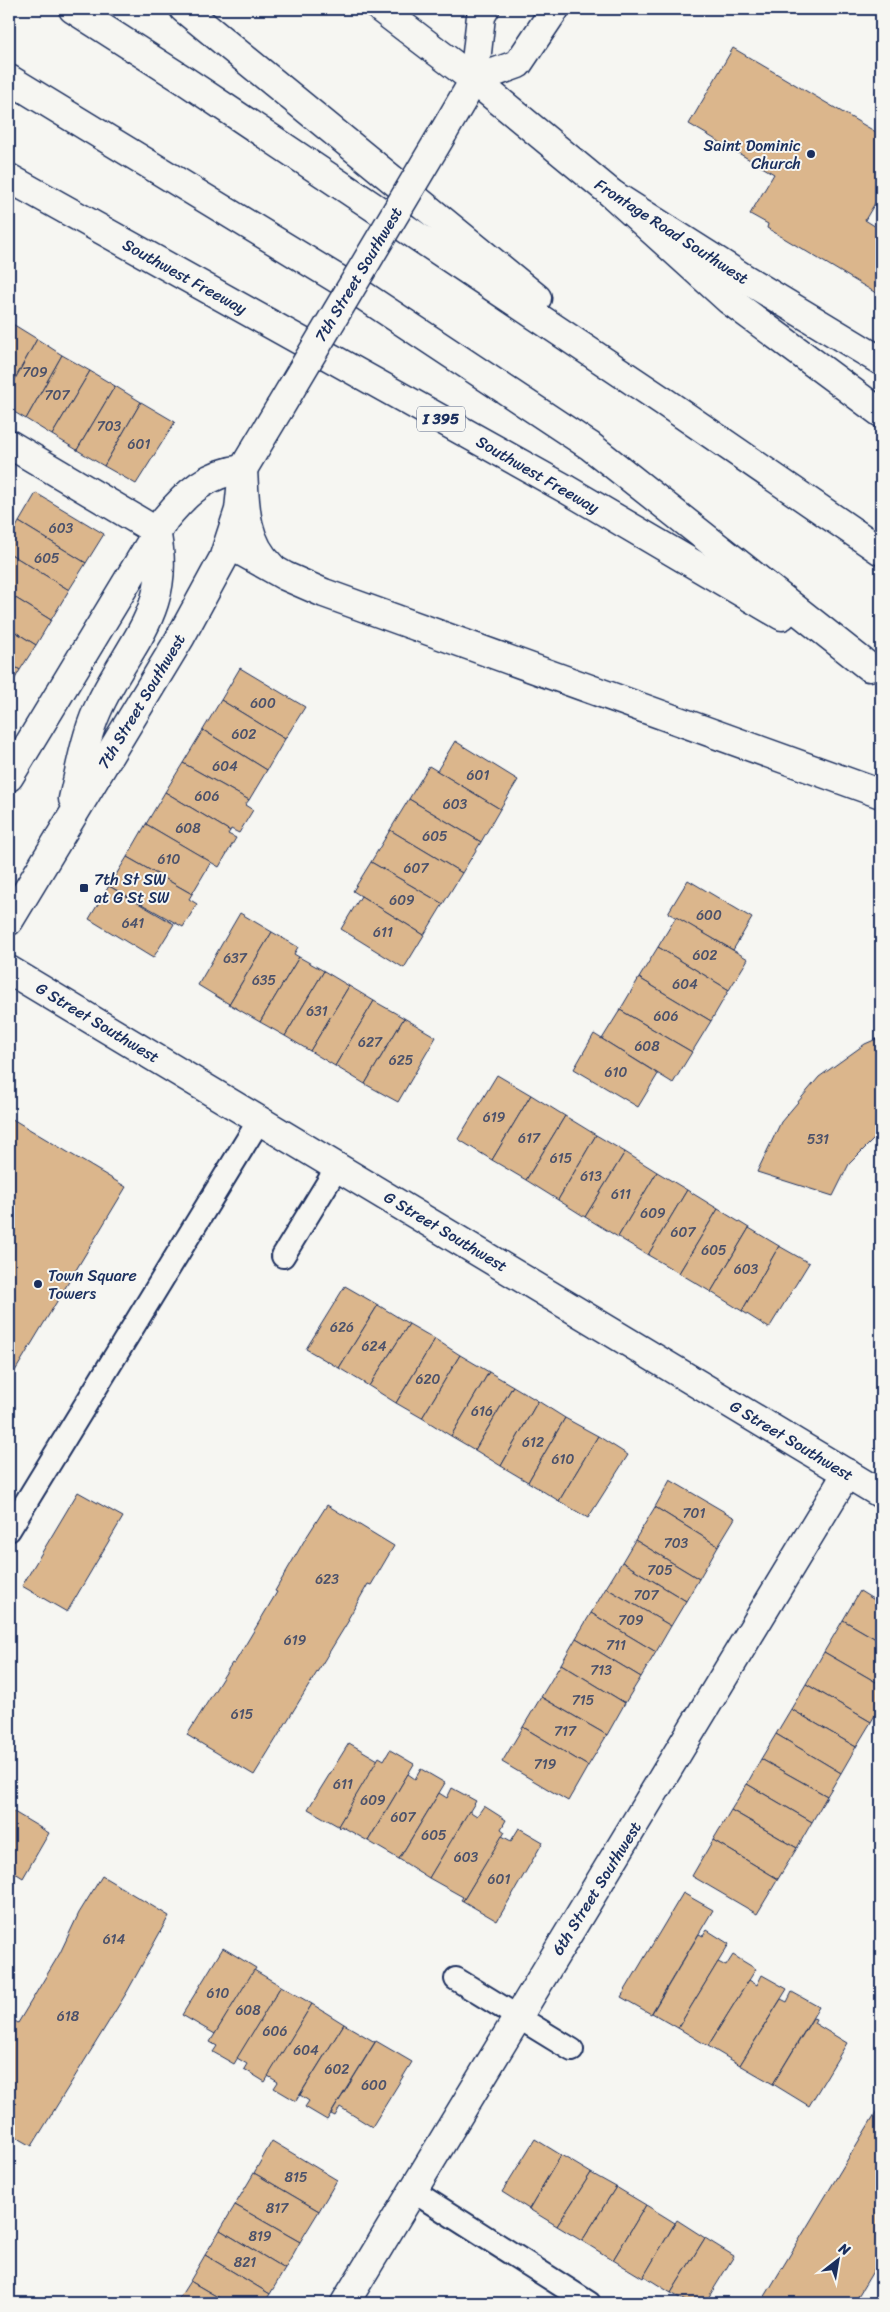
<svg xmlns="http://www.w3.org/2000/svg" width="890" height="2312" viewBox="0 0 890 2312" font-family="Sriracha,sans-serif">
  <rect width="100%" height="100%" fill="#f6f6f2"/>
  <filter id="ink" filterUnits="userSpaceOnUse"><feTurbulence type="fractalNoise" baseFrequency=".02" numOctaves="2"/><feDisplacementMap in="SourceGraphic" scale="10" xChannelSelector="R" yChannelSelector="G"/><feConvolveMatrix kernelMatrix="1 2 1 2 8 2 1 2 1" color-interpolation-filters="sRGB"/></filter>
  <g filter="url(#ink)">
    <g fill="#dbb68c" stroke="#1b2f5e">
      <polygon points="733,48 881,135 881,193 865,220 881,230 881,296 767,228 768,224 750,214 774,174 689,124"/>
      <polygon points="11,323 37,339 9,390 9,327"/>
      <polygon points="37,339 62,355 26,419 9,409 9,390"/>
      <polygon points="62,355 90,371 52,435 26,419"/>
      <polygon points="90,371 115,386 77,450 52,435"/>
      <polygon points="115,386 141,402 104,466 77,450"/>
      <polygon points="141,402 175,422 136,484 104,466"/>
      <polygon points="36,493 104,534 86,563 19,522"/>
      <polygon points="19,522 86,563 69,590 9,553 9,540"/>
      <polygon points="9,553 69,590 51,620 9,594"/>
      <polygon points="9,594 51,620 36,645 9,628"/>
      <polygon points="9,628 36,645 20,670 9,663"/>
      <polygon points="9,663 20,670 9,689"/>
      <polygon points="240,668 305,707 285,739 221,700"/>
      <polygon points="221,700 285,739 267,770 203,730"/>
      <polygon points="203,730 267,770 249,800 183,763"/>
      <polygon points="455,741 518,780 500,809 437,771"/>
      <polygon points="183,763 249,800 245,805 253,810 239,833 231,829 230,831 165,792"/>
      <polygon points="429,766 500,809 481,842 409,799"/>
      <polygon points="165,792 230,831 228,834 236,838 219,867 146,824"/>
      <polygon points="409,799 481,842 462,873 390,830"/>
      <polygon points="146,824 211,862 192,894 127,857"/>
      <polygon points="390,830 462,873 443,904 371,862"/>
      <polygon points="127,857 192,894 189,899 197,904 183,927 109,886"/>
      <polygon points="371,862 443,904 424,935 353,891"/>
      <polygon points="688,880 752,918 733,950 668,913"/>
      <polygon points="109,886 174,924 153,958 89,919"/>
      <polygon points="361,896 424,935 404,968 341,929"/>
      <polygon points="240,913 272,932 229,1004 198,985"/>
      <polygon points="676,917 748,959 729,990 658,947"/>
      <polygon points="272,932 298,947 294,954 299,957 260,1022 229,1004"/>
      <polygon points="658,947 729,990 711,1021 639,978"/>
      <polygon points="299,957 324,971 285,1036 260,1022"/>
      <polygon points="324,971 349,986 310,1051 285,1036"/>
      <polygon points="639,978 711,1021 692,1052 620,1010"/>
      <polygon points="349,986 374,1001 335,1066 310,1051"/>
      <polygon points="374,1001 404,1018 365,1084 335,1066"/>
      <polygon points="620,1010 692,1052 673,1083 602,1039"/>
      <polygon points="404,1018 436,1037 398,1102 365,1084"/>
      <polygon points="594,1034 658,1074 638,1107 574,1069"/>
      <polygon points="881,1037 881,1132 849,1164 833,1196 757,1172 781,1122 819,1077 865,1044"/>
      <polygon points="497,1075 531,1095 492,1160 458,1139"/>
      <polygon points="531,1095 565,1116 526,1180 492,1160"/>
      <polygon points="565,1116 596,1135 558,1200 526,1180"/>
      <polygon points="9,1117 126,1187 9,1381"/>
      <polygon points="596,1135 625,1152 585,1217 558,1200"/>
      <polygon points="625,1152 657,1172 618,1237 585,1217"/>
      <polygon points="657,1172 687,1190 648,1255 618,1237"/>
      <polygon points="687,1190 718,1209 679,1273 648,1255"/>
      <polygon points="718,1209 749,1228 711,1292 679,1273"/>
      <polygon points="749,1228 779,1246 742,1311 711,1292"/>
      <polygon points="779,1246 809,1263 769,1328 742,1311"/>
      <polygon points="345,1286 378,1305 339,1368 306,1349"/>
      <polygon points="378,1305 409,1324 369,1386 339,1368"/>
      <polygon points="409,1324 435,1339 396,1403 369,1386"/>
      <polygon points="435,1339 460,1355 422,1418 396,1403"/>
      <polygon points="460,1355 489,1372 451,1436 422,1418"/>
      <polygon points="489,1372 513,1386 475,1450 451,1436"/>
      <polygon points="513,1386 538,1401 501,1466 475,1450"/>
      <polygon points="538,1401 565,1418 528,1482 501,1466"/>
      <polygon points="565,1418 598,1436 559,1501 528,1482"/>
      <polygon points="598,1436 628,1455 588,1518 559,1501"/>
      <polygon points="670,1480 735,1518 718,1546 655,1507"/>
      <polygon points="78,1492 123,1517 67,1612 22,1586"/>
      <polygon points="327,1505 394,1546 371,1585 368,1584 348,1619 349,1620 254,1775 187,1735 232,1663 234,1664 277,1592 275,1591 304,1541"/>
      <polygon points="655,1507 718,1546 699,1579 635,1540"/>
      <polygon points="635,1540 699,1579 686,1601 622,1562"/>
      <polygon points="622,1562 686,1601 671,1626 606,1588"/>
      <polygon points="606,1588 671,1626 656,1652 591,1613"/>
      <polygon points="860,1591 881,1604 881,1642 843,1620"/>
      <polygon points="591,1613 656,1652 641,1677 576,1638"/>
      <polygon points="843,1620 881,1642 881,1685 824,1652"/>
      <polygon points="576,1638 641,1677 625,1703 561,1664"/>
      <polygon points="824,1652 881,1685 881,1705 871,1722 806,1684"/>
      <polygon points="561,1664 625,1703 607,1735 541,1697"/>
      <polygon points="806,1684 871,1722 856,1747 791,1709"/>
      <polygon points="541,1697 607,1735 588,1766 523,1727"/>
      <polygon points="791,1709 856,1747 841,1773 776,1734"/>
      <polygon points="523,1727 588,1766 568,1801 502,1762"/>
      <polygon points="776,1734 841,1773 827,1796 761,1759"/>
      <polygon points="349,1743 378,1760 338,1826 308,1809"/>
      <polygon points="390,1750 414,1764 368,1841 341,1826 340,1828 338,1826 379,1757 384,1760"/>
      <polygon points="761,1759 827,1796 812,1822 747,1784"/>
      <polygon points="421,1769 445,1783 399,1859 368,1841 408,1774 415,1779"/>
      <polygon points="747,1784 812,1822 797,1848 731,1810"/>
      <polygon points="452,1788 476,1801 429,1878 399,1859 439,1793 447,1798"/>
      <polygon points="484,1806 506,1820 501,1829 505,1832 463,1901 461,1900 463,1897 429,1878 469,1811 477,1816"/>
      <polygon points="9,1809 49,1833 23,1878 9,1869"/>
      <polygon points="731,1810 797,1848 778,1879 713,1840"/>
      <polygon points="519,1828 543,1842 497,1921 463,1901 502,1836 511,1841"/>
      <polygon points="713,1840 778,1879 757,1914 692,1876"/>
      <polygon points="102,1876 169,1916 127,1992 32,2146 9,2133 9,2031 15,2021 18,2023 60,1953 79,1913"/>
      <polygon points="683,1893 713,1910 651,2014 621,1997"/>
      <polygon points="707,1930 729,1944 678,2028 652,2013 699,1934 703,1936"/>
      <polygon points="223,1948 256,1968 215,2034 182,2015"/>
      <polygon points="733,1955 756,1969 708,2046 678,2028 718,1962 726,1966"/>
      <polygon points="254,1970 281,1986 234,2064 213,2052 217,2046 210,2042"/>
      <polygon points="762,1975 787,1989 740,2065 708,2046 749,1980 757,1985"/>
      <polygon points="281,1986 312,2004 265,2082 244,2069 247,2064 237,2058"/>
      <polygon points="792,1992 819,2007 773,2084 740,2065 781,1999 787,2002"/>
      <polygon points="312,2004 344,2024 296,2101 274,2088 278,2082 268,2076"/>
      <polygon points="813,2018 816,2019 814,2023 847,2043 809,2106 773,2084"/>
      <polygon points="344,2024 375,2042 327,2120 305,2107 309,2101 300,2095"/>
      <polygon points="376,2041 412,2062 372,2127 340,2107 335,2116 331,2114"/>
      <polygon points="881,2104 881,2258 854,2303 761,2303"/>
      <polygon points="535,2139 561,2155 529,2209 502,2192"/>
      <polygon points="272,2141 337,2180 319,2211 254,2173"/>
      <polygon points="561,2155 591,2173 557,2226 529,2209"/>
      <polygon points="254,2173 319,2211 300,2242 235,2205"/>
      <polygon points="591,2173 616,2187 582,2241 557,2226"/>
      <polygon points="616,2187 646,2205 613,2260 582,2241"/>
      <polygon points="235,2205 300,2242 285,2269 220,2230"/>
      <polygon points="646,2205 675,2223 643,2278 613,2260"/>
      <polygon points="677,2220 705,2238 671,2293 644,2276"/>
      <polygon points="220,2230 285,2269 270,2294 205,2255"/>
      <polygon points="705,2238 734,2256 705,2303 689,2303 671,2293"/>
      <polygon points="205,2255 270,2294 264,2303 228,2303 190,2281"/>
      <polygon points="190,2281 228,2303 176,2303"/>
    </g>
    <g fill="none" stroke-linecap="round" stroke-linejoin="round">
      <g stroke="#1b2f5e" stroke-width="26">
        <g id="service">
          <polyline points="283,1256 338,1166"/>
          <polyline points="9,1530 260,1119"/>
          <polyline points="456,1979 572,2050"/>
          <polyline points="413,2191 589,2303"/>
        </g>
      </g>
      <g stroke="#1b2f5e" stroke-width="31">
        <polyline id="minor" points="9,444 156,531"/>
      </g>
      <g stroke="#1b2f5e" stroke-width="31">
        <g id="tertiary">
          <polyline points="381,9 474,80 612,194 744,278 881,361"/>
          <polyline points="9,970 881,1494"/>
          <polyline points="345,2303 847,1473"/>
        </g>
      </g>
      <g stroke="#1b2f5e" stroke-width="31">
        <g id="primary">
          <polyline points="474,80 518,64 555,9"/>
          <polyline points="443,133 474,80 481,16 485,9"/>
          <path d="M9,777L165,519C187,492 208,473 243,469"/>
          <path d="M73,799C80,770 85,738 97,711C126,645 174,612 156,531"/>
          <polyline points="9,921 180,638 223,559 239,510 243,469 279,409"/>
        </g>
      </g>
      <g stroke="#1b2f5e" stroke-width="31">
        <g id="motorway">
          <polyline points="73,9 184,80 666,403 881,551"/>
          <polyline points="184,9 537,298"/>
          <polyline points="9,79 349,286 590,446 869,667"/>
          <polyline points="9,178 566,489 782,616"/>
          <polyline points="612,194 729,300 881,413"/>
          <path d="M243,469C245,503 244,541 271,566"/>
          <polyline points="230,545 285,576 324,593 881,794"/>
        </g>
      </g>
      <use href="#service" stroke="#f6f6f2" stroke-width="22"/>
      <use href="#minor" stroke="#f6f6f2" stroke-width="28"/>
      <use href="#tertiary" stroke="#f6f6f2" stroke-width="28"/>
      <use href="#primary" stroke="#f6f6f2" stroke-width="28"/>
      <use href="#motorway" stroke="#f6f6f2" stroke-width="28"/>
      <g stroke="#1b2f5e" stroke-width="31" stroke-linecap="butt">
        <polyline id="primary-bridge" points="279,409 443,133"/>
      </g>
      <use href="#primary-bridge" stroke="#f6f6f2" stroke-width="28"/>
    </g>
  </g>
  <g fill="#1b2f5e" stroke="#f6f6f2" stroke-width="2">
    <circle cx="811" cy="154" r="5"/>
    <rect x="79" y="883" width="10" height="10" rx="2.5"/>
    <circle cx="38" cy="1284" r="5"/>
  </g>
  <g text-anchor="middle" stroke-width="4" stroke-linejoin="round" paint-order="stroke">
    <g font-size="14" fill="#4b516a">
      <text x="35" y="377">709</text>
      <text x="57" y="400">707</text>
      <text x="109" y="431">703</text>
      <text x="139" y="449">601</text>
      <text x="61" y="533">603</text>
      <text x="47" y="563">605</text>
      <text x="263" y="708">600</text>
      <text x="244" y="739">602</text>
      <text x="225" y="771">604</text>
      <text x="478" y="780">601</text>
      <text x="207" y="801">606</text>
      <text x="455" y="809">603</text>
      <text x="188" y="833">608</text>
      <text x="435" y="841">605</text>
      <text x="169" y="864">610</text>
      <text x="416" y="873">607</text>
      <text x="402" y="905">609</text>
      <text x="709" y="920">600</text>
      <text x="133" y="928">641</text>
      <text x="383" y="937">611</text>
      <text x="705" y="960">602</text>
      <text x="235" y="963">637</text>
      <text x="264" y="985">635</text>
      <text x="685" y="989">604</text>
      <text x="317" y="1016">631</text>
      <text x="666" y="1021">606</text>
      <text x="370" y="1047">627</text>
      <text x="647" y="1051">608</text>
      <text x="401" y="1065">625</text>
      <text x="616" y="1077">610</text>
      <text x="494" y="1122">619</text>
      <text x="529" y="1143">617</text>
      <text x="818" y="1144">531</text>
      <text x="561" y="1163">615</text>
      <text x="591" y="1181">613</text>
      <text x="621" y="1199">611</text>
      <text x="653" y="1218">609</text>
      <text x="683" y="1237">607</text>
      <text x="714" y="1255">605</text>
      <text x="746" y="1274">603</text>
      <text x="342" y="1332">626</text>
      <text x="374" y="1351">624</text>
      <text x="428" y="1384">620</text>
      <text x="482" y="1416">616</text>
      <text x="533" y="1447">612</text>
      <text x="563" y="1464">610</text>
      <text x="694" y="1518">701</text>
      <text x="676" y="1548">703</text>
      <text x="660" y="1575">705</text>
      <text x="327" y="1584">623</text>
      <text x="646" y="1600">707</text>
      <text x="631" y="1625">709</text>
      <text x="295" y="1645">619</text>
      <text x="616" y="1650">711</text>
      <text x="601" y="1675">713</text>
      <text x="583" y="1705">715</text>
      <text x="242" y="1719">615</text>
      <text x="565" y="1736">717</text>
      <text x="545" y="1769">719</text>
      <text x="343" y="1789">611</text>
      <text x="373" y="1805">609</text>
      <text x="403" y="1822">607</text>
      <text x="434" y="1840">605</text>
      <text x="466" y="1862">603</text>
      <text x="499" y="1884">601</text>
      <text x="114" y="1944">614</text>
      <text x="218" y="1998">610</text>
      <text x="248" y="2015">608</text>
      <text x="68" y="2021">618</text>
      <text x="275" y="2036">606</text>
      <text x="306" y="2055">604</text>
      <text x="337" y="2074">602</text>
      <text x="374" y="2090">600</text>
      <text x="296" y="2182">815</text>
      <text x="277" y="2213">817</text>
      <text x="260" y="2241">819</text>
      <text x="245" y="2267">821</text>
    </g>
    <rect fill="#f6f6f2" stroke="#5d6b8a" stroke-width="1" x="417" y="406.5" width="48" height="25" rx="4"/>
    <g font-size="15" font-weight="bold" fill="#1b2f5e">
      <text x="441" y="424">I 395</text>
    </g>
    <g font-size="16" fill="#1b2f5e" stroke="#f6f6f2" text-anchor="start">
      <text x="801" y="151" text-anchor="end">Saint Dominic<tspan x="801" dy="18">Church</tspan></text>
      <text x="94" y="885">7th St SW<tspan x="94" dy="18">at G St SW</tspan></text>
      <text x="48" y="1281">Town Square<tspan x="48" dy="18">Towers</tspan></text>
    </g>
    <g font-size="16" fill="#1b2f5e" stroke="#f6f6f2">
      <text transform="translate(672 231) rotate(33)" y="6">Frontage Road Southwest</text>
      <text transform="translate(358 274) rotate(-59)" y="6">7th Street Southwest</text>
      <text transform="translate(185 276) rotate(29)" y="6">Southwest Freeway</text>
      <text transform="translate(538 474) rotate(30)" y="6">Southwest Freeway</text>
      <text transform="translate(141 701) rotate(-59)" y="6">7th Street Southwest</text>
      <text transform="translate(98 1022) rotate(31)" y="6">G Street Southwest</text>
      <text transform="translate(446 1231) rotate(31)" y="6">G Street Southwest</text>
      <text transform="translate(792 1440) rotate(31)" y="6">G Street Southwest</text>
      <text transform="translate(596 1888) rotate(-58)" y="6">6th Street Southwest</text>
    </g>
  </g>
  <rect width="890" height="2312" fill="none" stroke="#f6f6f2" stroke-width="30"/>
  <rect x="15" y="15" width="860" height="2282" fill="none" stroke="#1b2f5e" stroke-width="2" filter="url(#ink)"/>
  <g transform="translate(838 2260) rotate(31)" stroke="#f6f6f2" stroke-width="4" paint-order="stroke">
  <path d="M0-4L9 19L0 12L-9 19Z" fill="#1b2f5e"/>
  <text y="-8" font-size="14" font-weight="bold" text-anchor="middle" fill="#1b2f5e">N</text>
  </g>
</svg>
